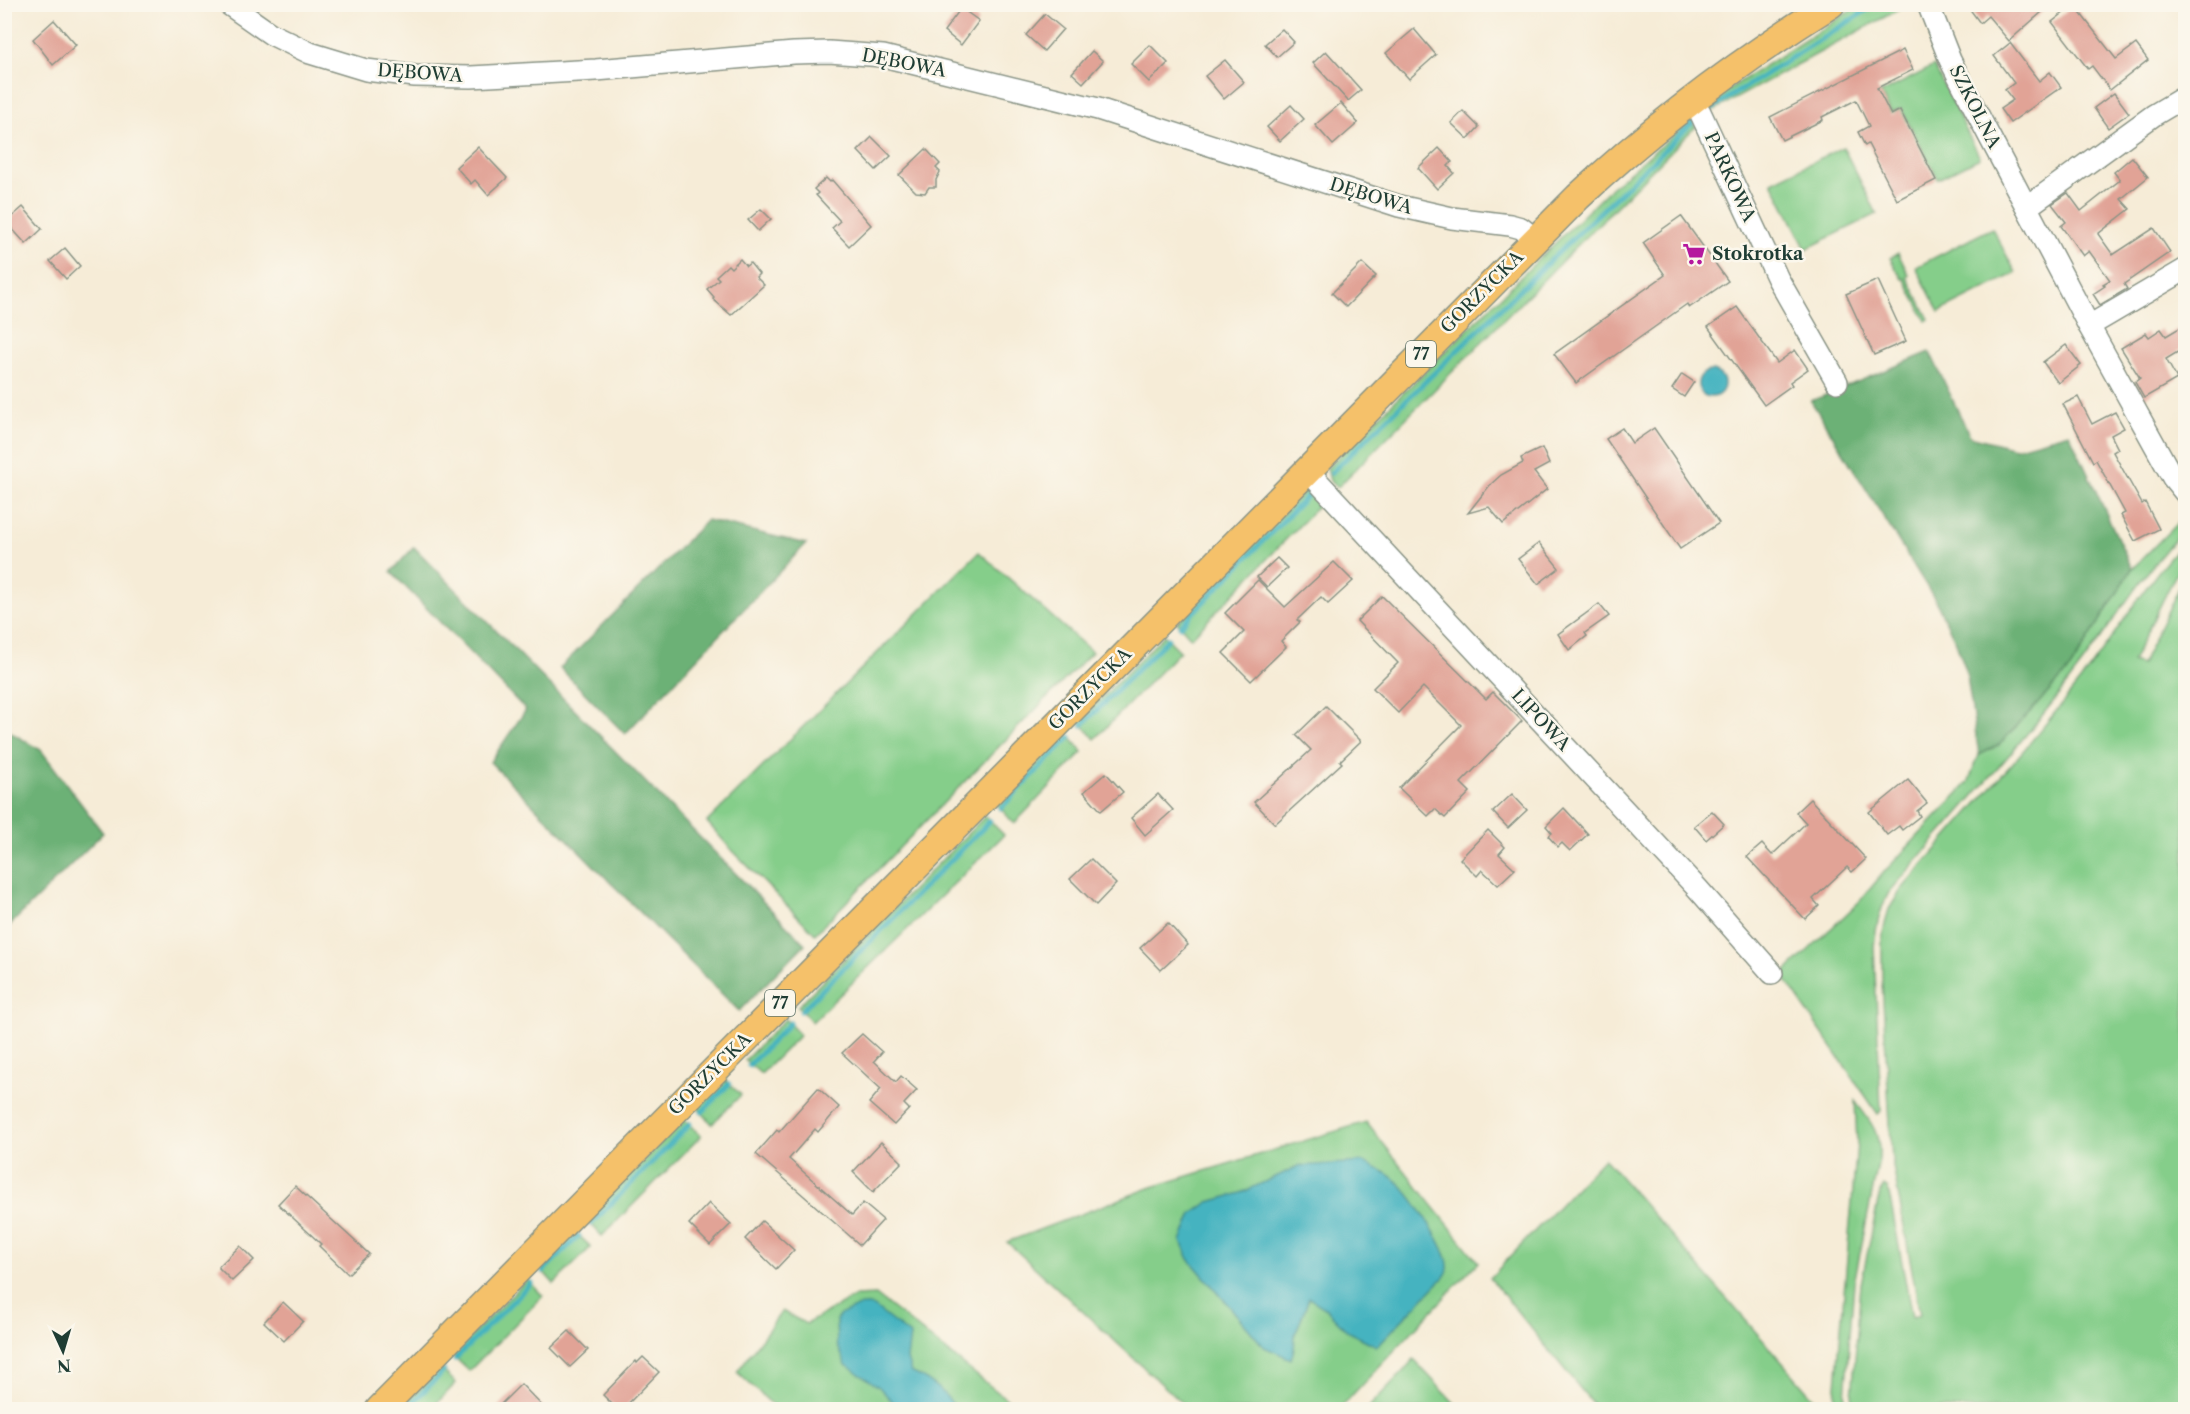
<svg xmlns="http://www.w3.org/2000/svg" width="2190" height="1414" viewBox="0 0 2190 1414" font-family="'Libre Caslon Text',serif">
  <rect width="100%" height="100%" fill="#fbf7ec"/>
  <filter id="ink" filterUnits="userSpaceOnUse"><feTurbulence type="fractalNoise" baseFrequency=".0167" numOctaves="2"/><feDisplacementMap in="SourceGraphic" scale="12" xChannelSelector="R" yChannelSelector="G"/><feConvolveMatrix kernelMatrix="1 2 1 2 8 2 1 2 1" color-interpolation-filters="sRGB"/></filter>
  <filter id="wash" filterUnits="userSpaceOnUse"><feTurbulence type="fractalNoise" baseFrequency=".008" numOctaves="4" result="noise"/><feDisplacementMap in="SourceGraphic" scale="24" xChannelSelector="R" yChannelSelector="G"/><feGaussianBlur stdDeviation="1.35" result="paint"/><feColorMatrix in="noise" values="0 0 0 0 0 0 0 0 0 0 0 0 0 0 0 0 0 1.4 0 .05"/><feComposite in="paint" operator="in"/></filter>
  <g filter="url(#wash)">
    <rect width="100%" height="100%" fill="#f6ecd7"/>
    <g fill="#85ce8a" stroke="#52865f" stroke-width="1.5">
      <polygon points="1872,5 1907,5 1709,113 1710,101 1858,6"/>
      <polygon points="1934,66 1980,158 1938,179 1901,109 1891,113 1881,93"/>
      <polygon points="1690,121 1696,127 1690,132 1337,488 1330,481 1327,468 1614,185"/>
      <polygon points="1843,147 1877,214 1806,249 1772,182"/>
      <polygon points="1992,228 2016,273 1939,312 1916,267"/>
      <polygon points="1898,253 1909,275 1907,277 1929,319 1926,321 1904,278 1902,279 1890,258"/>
      <polygon points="1309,486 1323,501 1191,638 1177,622"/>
      <path d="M2185,515V529C2144,570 2115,620 2080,667C2021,746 1952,819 1888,894C1879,912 1876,927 1874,947L1881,1111L1878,1114L1782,975L1859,902L1885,871L1968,783L1979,755L1999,745L2070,669L2132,569Z"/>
      <path d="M2185,541V556L2132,662L2141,665L2185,576L2186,1401L2183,1409H1851L1861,1284L1880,1192L1884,1186L1888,1189L1890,1198L1912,1317L1920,1315L1892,1160L1882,982V939L1885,923L1889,909L1901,890C1963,818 2030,747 2087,672C2120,628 2147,580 2185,541Z"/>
      <polygon points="979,552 1092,652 815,934 730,848 707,822"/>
      <polygon points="1164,635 1180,651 1095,739 1079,721"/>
      <polygon points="1066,733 1083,752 1014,824 997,804"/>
      <polygon points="985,816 1004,835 812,1022 798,1006"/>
      <polygon points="785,1019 800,1035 761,1074 745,1060"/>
      <polygon points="724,1079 741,1095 712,1124 697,1107"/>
      <path d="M1855,1101C1870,1121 1881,1132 1879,1159L1854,1283L1844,1409H1834L1857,1143Z"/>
      <polygon points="684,1119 701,1136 602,1236 586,1219"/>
      <polygon points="1366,1122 1478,1262 1339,1409 1190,1410 1007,1242 1152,1187"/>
      <polygon points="1604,1158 1823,1409 1597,1409 1490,1278"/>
      <polygon points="574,1231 591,1247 554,1284 539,1267"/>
      <polygon points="527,1279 543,1296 469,1371 452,1355"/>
      <polygon points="876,1295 1019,1409 777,1409 737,1372 782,1311 806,1324 856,1296"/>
      <polygon points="1414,1360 1460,1409 1367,1409"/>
      <polygon points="440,1368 456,1383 431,1409 400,1409"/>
    </g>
    <g fill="#6cb176" stroke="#467755" stroke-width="1.5">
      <polygon points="1930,352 1970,436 2015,448 2069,433 2132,569 2070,669 1999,745 1979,755 1966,670 1955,640 1934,598 1811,401"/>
      <polygon points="707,520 806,544 625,734 560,668"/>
      <polygon points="414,547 805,944 739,1011 490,762 526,710 391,572"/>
      <polygon points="5,729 41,750 103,833 5,930"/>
    </g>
    <g fill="#45b3c0" stroke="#32787a" stroke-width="1.5">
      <circle cx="1711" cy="384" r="13"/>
      <path d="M1363,1162C1376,1168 1389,1173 1399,1183C1412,1197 1451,1251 1448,1269C1448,1272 1446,1274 1444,1277L1377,1346L1348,1332L1325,1308L1309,1298L1295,1335L1294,1349L1291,1359L1264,1347L1189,1259L1181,1241L1192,1214L1209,1202L1241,1193L1299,1166Z"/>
      <path d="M861,1305L874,1307L910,1335L907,1359L911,1372C934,1383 942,1390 957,1409H899L879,1387L846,1365L837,1344L836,1320L840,1315Z"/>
    </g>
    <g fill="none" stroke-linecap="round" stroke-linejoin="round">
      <g stroke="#45b3c0" stroke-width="5">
        <polyline points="1712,108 1867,10"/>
        <polyline points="1331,473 1693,122"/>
        <polyline points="1180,626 1312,491"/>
        <polyline points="1082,725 1168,639"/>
        <polyline points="1001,808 1070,737"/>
        <polyline points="801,1011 990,821"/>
        <polyline points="749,1065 790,1023"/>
        <polyline points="702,1112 729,1084"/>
        <polyline points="591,1224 690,1124"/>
        <polyline points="543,1271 579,1236"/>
        <polyline points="455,1359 531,1283"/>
        <polyline points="405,1410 444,1371"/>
      </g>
    </g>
    <g id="blocks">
      <g fill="#e1a396">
        <polygon points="1966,4 2051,4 2009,41 1988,16 1980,23"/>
        <polygon points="2074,5 2116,59 2136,44 2148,60 2110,90 2092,66 2088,69 2052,22"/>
        <polygon points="961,8 979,21 961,45 944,31"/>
        <polygon points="1045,14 1063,29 1044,51 1026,35"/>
        <polygon points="54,20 76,45 53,65 33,39"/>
        <polygon points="1282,29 1294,42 1277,57 1265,44"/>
        <polygon points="1414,29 1436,55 1409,79 1386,53"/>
        <polygon points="2010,43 2039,81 2050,72 2061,87 2010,123 2000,109 2013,100 2005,90 2014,83 1994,56"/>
        <polygon points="1150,45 1168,63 1149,82 1131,64"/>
        <polygon points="1903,50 1913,70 1877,88 1891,115 1900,110 1936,180 1897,200 1868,144 1865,146 1858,132 1869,126 1856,100 1822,117 1823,120 1782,140 1770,117"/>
        <polygon points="1092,51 1103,61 1083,83 1072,73"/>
        <polygon points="1326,51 1361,90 1348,101 1313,63"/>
        <polygon points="1225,60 1244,82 1224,99 1205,76"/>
        <polygon points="2114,93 2129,113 2108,128 2094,108"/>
        <polygon points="1341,103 1358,123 1333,145 1315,125"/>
        <polygon points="1291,105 1304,119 1280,141 1267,127"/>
        <polygon points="1463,111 1479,127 1468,139 1451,123"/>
        <polygon points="872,137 891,156 876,170 858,151"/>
        <polygon points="478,147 507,178 488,195 475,180 471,184 456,167"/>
        <polygon points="1439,148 1452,162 1448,166 1454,173 1437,189 1418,168"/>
        <polygon points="926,149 940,164 936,168 940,172 936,180 936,187 929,187 925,193 916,192 899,175"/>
        <polygon points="2132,157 2148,177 2121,199 2130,209 2098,234 2113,255 2154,228 2170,252 2124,284 2127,289 2100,305 2093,294 2105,286 2103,284 2110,280 2089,251 2083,256 2061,226 2066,222 2052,204 2068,193 2081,211 2120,180 2114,172"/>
        <polygon points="826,178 830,182 832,180 871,225 849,246 832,228 840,221 816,195 818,193 814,189"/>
        <polygon points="23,207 42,229 26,244 6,222"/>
        <polygon points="761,209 771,219 758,231 748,220"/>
        <polygon points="1681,216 1728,281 1689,308 1687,304 1576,383 1554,354 1665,275 1643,243"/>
        <polygon points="65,248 80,266 66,279 50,261"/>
        <polygon points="740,259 746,266 750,263 759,274 756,277 764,285 731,315 713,299 714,297 707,289 719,279 716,276 728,265 731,268"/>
        <polygon points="1362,263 1376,276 1346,307 1332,293"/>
        <polygon points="1878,280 1906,341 1874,355 1846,294"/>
        <polygon points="1737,307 1777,363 1795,350 1808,369 1790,382 1792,385 1764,405 1708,327"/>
        <polygon points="2186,324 2186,347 2166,359 2177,379 2144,398 2135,382 2140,378 2121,348 2146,333 2149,337 2161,329 2166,336"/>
        <polygon points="2066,345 2081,365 2058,383 2043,362"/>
        <polygon points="1682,374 1694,382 1684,397 1672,389"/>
        <polygon points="2078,397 2092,424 2115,412 2124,428 2111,435 2118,449 2113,452 2142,504 2145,502 2159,529 2135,541 2121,515 2125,513 2096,460 2093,462 2063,404"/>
        <polygon points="1622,428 1632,443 1654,428 1719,523 1680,549 1606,439"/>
        <polygon points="1542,448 1549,464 1534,472 1547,489 1503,524 1489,507 1468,513 1490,485 1501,475 1523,463 1521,458"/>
        <polygon points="1539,543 1559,568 1538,584 1518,559"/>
        <polygon points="1277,558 1287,568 1267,587 1257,577"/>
        <polygon points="1334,562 1353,581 1328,604 1321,597 1297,620 1300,622 1281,641 1286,647 1251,681 1223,653 1244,632 1225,613 1258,580 1285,607"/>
        <polygon points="1382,596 1486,699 1493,692 1522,721 1461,783 1470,792 1445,818 1435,809 1428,816 1399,788 1461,725 1423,687 1398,713 1373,688 1398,663 1357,621"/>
        <polygon points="1599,604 1609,616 1585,633 1587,636 1569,650 1558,634"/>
        <polygon points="1326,706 1361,741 1340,761 1342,763 1275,824 1254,802 1311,750 1296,735"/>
        <polygon points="1106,773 1123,792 1101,811 1084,792"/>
        <polygon points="1908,780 1927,803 1917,811 1920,816 1902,830 1899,826 1887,835 1869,812"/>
        <polygon points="1158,794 1173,810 1145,835 1131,818"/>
        <polygon points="1512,794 1527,810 1508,828 1493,812"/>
        <polygon points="1810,799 1866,859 1852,872 1847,867 1813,899 1819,906 1805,919 1747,857 1762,844 1772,855 1806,823 1796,812"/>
        <polygon points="1564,808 1588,834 1570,851 1562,843 1558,847 1548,836 1552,833 1546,826"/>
        <polygon points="1712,811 1724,824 1706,840 1694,826"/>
        <polygon points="1488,830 1505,847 1499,854 1515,869 1498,885 1482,870 1477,876 1460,859"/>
        <polygon points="1091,859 1116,884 1096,905 1070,879"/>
        <polygon points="1168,923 1188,945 1161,970 1140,948"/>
        <polygon points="862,1034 882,1052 874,1061 896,1082 901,1076 917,1090 904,1104 909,1109 894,1125 869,1103 881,1089 842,1053"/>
        <polygon points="818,1088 839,1107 818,1132 815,1129 789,1159 852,1215 863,1203 883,1220 860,1245 756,1154 777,1130 779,1132"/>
        <polygon points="881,1142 902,1162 873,1192 853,1172"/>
        <polygon points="295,1186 369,1254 348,1274 319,1246 321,1244 278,1204"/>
        <polygon points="709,1203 731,1224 710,1245 689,1224"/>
        <polygon points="762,1221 794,1250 776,1269 745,1239"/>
        <polygon points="240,1246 254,1260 232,1281 218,1267"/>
        <polygon points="283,1302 303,1321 284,1341 264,1322"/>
        <polygon points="569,1331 588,1350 570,1367 551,1348"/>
        <polygon points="643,1357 659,1372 622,1410 618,1410 603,1395 636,1361 637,1363"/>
        <polygon points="521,1384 546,1410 495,1410"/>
      </g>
    </g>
  </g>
  <g filter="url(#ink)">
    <use href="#blocks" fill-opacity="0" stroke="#8a9486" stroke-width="1.5"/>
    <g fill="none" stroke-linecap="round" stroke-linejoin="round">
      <g stroke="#8a9486" stroke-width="24">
        <g id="minor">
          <polyline points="228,4 271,34 310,53 366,70 415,76 471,77 596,70 794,53 829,52 883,56 1098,109 1399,206 1452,218 1510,225 1521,228 1535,239"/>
          <polyline points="1928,4 1950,60 1988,134 2089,326 2173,478 2186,494"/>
          <polyline points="1692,99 1700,112 1778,279 1837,382"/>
          <polyline points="2027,207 2154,115 2186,96"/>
          <polyline points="2089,326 2186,269"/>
          <polyline points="1307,470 1698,889 1772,973"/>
        </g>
      </g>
      <g stroke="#8a9486" stroke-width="30">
        <path id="major" d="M379,1410L1578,197C1656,124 1740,61 1831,4"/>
      </g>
      <use href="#minor" stroke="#fff" stroke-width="21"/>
      <use href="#major" stroke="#f5c16b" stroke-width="27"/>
    </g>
  </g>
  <defs>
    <g id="supermarket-bare" transform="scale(1.8)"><path d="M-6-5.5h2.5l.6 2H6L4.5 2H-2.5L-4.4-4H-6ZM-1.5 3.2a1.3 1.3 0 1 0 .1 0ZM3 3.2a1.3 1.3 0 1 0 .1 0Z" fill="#b5179e" stroke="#fbf7ec" stroke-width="2.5" paint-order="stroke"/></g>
  </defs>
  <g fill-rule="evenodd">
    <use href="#supermarket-bare" x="1694" y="254"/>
  </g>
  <g text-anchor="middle" stroke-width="5" stroke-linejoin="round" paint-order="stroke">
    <g fill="#fbf7ec" stroke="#61756b" stroke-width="1.5">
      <rect x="1406" y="341" width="30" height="26" rx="4.5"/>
      <rect x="765" y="990" width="30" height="26" rx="4.5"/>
    </g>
    <g font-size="16" font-weight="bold" fill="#1f3d34">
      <text x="1421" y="360">77</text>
      <text x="780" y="1009">77</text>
    </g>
    <g font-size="18" fill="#1f3d34" stroke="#fbf7ec">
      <text transform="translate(904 63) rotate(11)" y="6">DĘBOWA</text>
      <text transform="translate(420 73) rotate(4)" y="6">DĘBOWA</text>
      <text transform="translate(1975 107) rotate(63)" y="6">SZKOLNA</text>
      <text transform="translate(1730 177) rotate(65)" y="6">PARKOWA</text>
      <text transform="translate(1371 196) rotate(17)" y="6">DĘBOWA</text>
      <text transform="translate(1482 292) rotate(-45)" y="6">GORZYCKA</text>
      <text transform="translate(1090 689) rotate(-45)" y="6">GORZYCKA</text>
      <text transform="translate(1541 720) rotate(47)" y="6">LIPOWA</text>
      <text transform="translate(710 1074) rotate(-45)" y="6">GORZYCKA</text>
    </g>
    <g font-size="18" font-weight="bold" fill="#1f3d34" stroke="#fbf7ec" text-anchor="start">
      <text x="1712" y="260">Stokrotka</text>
    </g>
  </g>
  <rect width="2190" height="1414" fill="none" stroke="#fbf7ec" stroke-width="24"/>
  <g transform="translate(63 1351) rotate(176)" stroke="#fbf7ec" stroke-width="4.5" paint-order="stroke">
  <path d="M0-4.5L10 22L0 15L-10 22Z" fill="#1f3d34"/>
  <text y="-9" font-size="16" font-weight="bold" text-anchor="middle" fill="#1f3d34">N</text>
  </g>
</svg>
